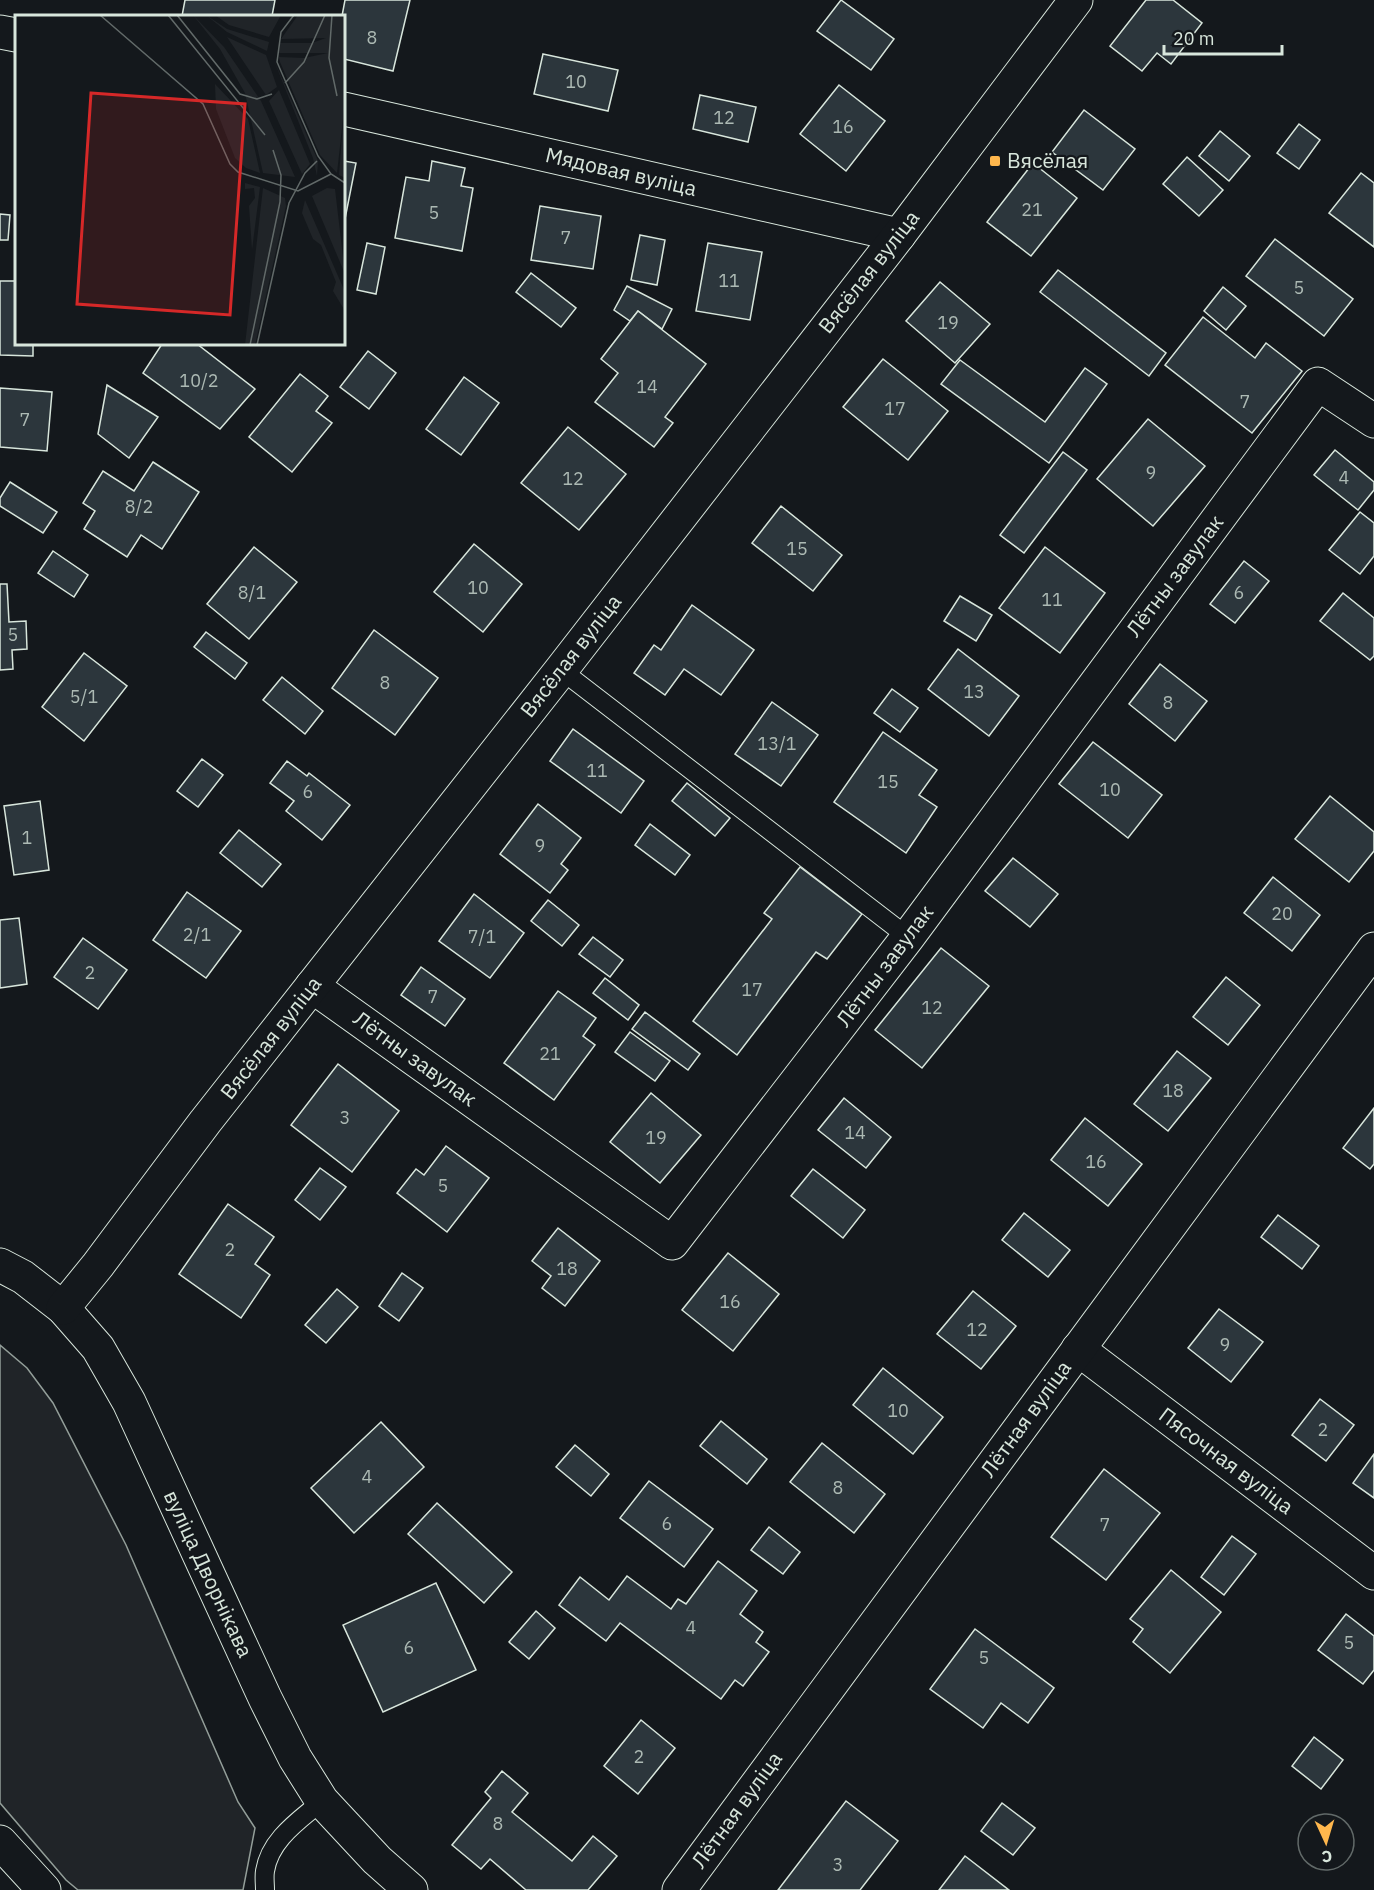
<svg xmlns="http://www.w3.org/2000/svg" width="1374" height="1890" viewBox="0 0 1374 1890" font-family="'IBM Plex Sans',sans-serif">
  <rect width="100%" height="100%" fill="#14181c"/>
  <polygon fill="#202428" stroke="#939e99" stroke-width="1.5" points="0,1345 27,1368 53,1403 126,1545 238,1802 255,1828 243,1890 78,1890 66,1880 0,1803"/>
  <g fill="#2c363c" stroke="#d8e6dc" stroke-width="1.5">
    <polygon points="185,0 275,0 272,16 182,16"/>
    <polygon points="345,0 410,0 393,71 344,59 344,16 342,16"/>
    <polygon points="841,0 894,39 871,70 817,31"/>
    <polygon points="1146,0 1173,0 1202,23 1171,64 1157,53 1142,71 1110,46"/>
    <polygon points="543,54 618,70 608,111 534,94"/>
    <polygon points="839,85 885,121 846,171 800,134"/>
    <polygon points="700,95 756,107 748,142 693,129"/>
    <polygon points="1084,110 1135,149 1103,190 1052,152"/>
    <polygon points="1299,124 1320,140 1299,169 1277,153"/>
    <polygon points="1220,131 1250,156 1229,181 1199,156"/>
    <polygon points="1187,157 1223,190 1199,216 1163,184"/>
    <polygon points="344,161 356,163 344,224"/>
    <polygon points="432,161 465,168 461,186 473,188 462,251 395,238 406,177 429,181"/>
    <polygon points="1033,163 1077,198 1031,256 987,222"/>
    <polygon points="1361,173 1374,183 1374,247 1329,213"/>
    <polygon points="540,206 601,216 593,269 531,260"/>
    <polygon points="0,214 10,215 8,240 0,240"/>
    <polygon points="640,235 665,240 657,285 631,280"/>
    <polygon points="1275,239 1353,299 1324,336 1246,276"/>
    <polygon points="367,243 385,247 376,294 357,290"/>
    <polygon points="708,243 762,252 750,320 696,311"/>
    <polygon points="1058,270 1166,353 1149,376 1040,292"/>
    <polygon points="531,273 576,308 561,327 516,292"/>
    <polygon points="0,281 16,281 16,344 33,344 33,356 0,355"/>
    <polygon points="940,282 990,324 955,363 906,321"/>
    <polygon points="627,286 672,309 662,329 638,311 630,321 614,310"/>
    <polygon points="1223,287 1246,306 1226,330 1204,311"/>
    <polygon points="638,311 706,364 665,417 673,423 654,447 595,402 618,373 601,359"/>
    <polygon points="1203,317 1255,358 1266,343 1302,371 1252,433 1165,365"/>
    <polygon points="162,344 197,344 255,389 220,429 143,373"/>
    <polygon points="368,351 396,373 369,409 340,387"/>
    <polygon points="883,359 948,411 908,460 843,407"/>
    <polygon points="960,360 1045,422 1085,368 1107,384 1049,463 941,384"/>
    <polygon points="300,374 328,396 316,411 332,423 292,472 249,437"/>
    <polygon points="464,377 499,403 461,455 426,429"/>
    <polygon points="107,385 158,417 129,458 98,434"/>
    <polygon points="0,388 52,392 47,451 0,447"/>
    <polygon points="1148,419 1205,466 1153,526 1097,479"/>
    <polygon points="568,427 626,474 579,530 521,483"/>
    <polygon points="1335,450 1374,482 1374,490 1358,510 1314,475"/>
    <polygon points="1063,452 1087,470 1024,553 1000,535"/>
    <polygon points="153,462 199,492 162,549 141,535 127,557 84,529 95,511 83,503 103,471 134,491"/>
    <polygon points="10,482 57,512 43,533 0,506 0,498"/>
    <polygon points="781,506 842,555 813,591 752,543"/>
    <polygon points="1360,512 1374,523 1374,556 1360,574 1329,550"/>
    <polygon points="474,544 522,584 483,632 434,592"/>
    <polygon points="254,547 297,582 249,639 207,604"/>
    <polygon points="1045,547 1105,593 1060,653 999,608"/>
    <polygon points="53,551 88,575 74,597 38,573"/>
    <polygon points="1244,561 1269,581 1235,623 1210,604"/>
    <polygon points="0,584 7,584 9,622 26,621 27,649 12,650 13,669 0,670"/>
    <polygon points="1343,593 1374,618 1374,656 1370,660 1320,621"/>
    <polygon points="960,596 992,615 976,641 944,621"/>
    <polygon points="692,605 754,650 721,695 684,669 665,695 634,673 654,645 661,650"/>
    <polygon points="374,630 438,678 395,735 332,688"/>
    <polygon points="206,632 247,663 235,679 194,647"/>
    <polygon points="958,649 1019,696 989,736 928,689"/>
    <polygon points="84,653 127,686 84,741 42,707"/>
    <polygon points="1160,664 1207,701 1175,741 1129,704"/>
    <polygon points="282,677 323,711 305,734 263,700"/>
    <polygon points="892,689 918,708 900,732 874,713"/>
    <polygon points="772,702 818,735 781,786 735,754"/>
    <polygon points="573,729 644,781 621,813 550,761"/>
    <polygon points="883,732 937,770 919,795 937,807 906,853 834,802"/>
    <polygon points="1093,742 1162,795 1128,838 1059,784"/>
    <polygon points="202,759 223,775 198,807 177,791"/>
    <polygon points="287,761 307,776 309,773 350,805 322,840 286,811 294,801 270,783"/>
    <polygon points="687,783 730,818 715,836 672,801"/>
    <polygon points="1330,796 1374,832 1374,851 1349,882 1295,839"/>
    <polygon points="40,801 49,870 14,875 4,806"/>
    <polygon points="538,804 581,838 561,864 568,870 550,893 500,854"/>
    <polygon points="650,824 690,855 675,875 635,845"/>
    <polygon points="239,830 281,864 262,887 220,853"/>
    <polygon points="1013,858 1058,894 1030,927 985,891"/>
    <polygon points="800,867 862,914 827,959 816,952 737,1055 693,1021 772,919 764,913"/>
    <polygon points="1273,877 1320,915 1292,951 1244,913"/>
    <polygon points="187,892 241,931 206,978 153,940"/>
    <polygon points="474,894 524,933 490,978 439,941"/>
    <polygon points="548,900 579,925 562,946 531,921"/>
    <polygon points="19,918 27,984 0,988 0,920"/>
    <polygon points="593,937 623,960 610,977 579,954"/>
    <polygon points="83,938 127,970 98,1009 54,977"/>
    <polygon points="941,948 989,986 922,1068 875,1030"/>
    <polygon points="421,967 465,999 445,1026 401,995"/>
    <polygon points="1226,977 1260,1005 1228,1045 1193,1017"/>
    <polygon points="605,978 639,1005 628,1020 593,993"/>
    <polygon points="558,991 596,1018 583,1036 595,1045 554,1100 504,1063"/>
    <polygon points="645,1012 700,1054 688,1070 632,1029"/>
    <polygon points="630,1032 670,1061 655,1081 615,1052"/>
    <polygon points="1177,1051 1211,1078 1168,1131 1134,1104"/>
    <polygon points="338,1064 399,1111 352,1172 291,1125"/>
    <polygon points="651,1093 701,1135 660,1183 610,1142"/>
    <polygon points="844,1098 891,1137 866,1168 818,1130"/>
    <polygon points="1374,1108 1374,1164 1370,1169 1343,1148"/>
    <polygon points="1085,1118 1142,1164 1108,1206 1051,1160"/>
    <polygon points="446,1146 489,1178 447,1232 397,1193 416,1169 424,1175"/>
    <polygon points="320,1168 346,1187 320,1220 295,1200"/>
    <polygon points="813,1169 865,1210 843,1238 791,1196"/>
    <polygon points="228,1204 274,1237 255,1264 270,1275 241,1318 179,1274"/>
    <polygon points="1024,1213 1070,1250 1048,1277 1002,1240"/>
    <polygon points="1278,1215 1319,1246 1302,1269 1261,1237"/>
    <polygon points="558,1228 600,1261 565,1306 542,1288 551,1276 532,1261"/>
    <polygon points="728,1253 779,1294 733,1351 682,1310"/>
    <polygon points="402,1273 423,1288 399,1321 379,1306"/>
    <polygon points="337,1289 358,1307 326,1343 305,1325"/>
    <polygon points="973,1291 1016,1326 981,1369 937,1334"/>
    <polygon points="1219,1309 1263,1342 1231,1382 1188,1348"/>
    <polygon points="883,1368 943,1417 913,1454 853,1405"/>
    <polygon points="1320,1399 1354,1425 1326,1461 1292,1435"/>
    <polygon points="721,1421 767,1459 747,1484 700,1446"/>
    <polygon points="381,1422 424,1467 354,1533 311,1488"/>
    <polygon points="822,1443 885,1494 854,1533 790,1482"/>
    <polygon points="575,1445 609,1474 591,1496 556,1467"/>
    <polygon points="1374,1454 1374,1498 1353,1483"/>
    <polygon points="1104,1469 1160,1513 1106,1580 1051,1537"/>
    <polygon points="649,1481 713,1529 684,1567 620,1518"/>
    <polygon points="437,1503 512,1572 484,1603 408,1534"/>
    <polygon points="769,1527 800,1552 783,1574 751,1550"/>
    <polygon points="1232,1536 1256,1554 1224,1595 1201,1577"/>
    <polygon points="718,1561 757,1591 740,1614 763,1632 756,1642 769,1652 743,1686 735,1680 721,1699 620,1623 606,1641 559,1605 580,1577 609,1600 627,1576 671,1609 678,1599 686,1604"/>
    <polygon points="1171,1570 1221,1612 1170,1673 1133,1642 1143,1629 1130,1619"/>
    <polygon points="436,1583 476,1670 383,1712 343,1625"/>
    <polygon points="536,1611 555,1628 529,1659 509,1642"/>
    <polygon points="1346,1614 1374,1636 1374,1670 1363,1684 1318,1650"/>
    <polygon points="975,1629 1054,1688 1028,1723 1001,1703 983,1728 930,1689"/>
    <polygon points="641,1720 675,1748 638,1794 604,1766"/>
    <polygon points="1314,1737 1343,1760 1321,1789 1292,1766"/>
    <polygon points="502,1771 528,1793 512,1812 572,1861 593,1836 617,1856 588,1890 526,1890 490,1859 481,1869 452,1845 491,1798 485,1792"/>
    <polygon points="846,1801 898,1841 860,1890 778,1890"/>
    <polygon points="1002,1803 1035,1828 1013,1855 981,1831"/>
    <polygon points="965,1856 1009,1890 939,1890"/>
  </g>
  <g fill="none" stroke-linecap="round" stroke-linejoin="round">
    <g stroke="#d8e6dc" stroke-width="20">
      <g id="lane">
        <polyline points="561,670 908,937"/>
        <path d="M265,1890C265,1884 264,1877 265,1871C270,1839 300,1820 322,1801"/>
      </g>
    </g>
    <g stroke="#d8e6dc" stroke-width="35">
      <g id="street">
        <polyline points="0,32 16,35"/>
        <polyline points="344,109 899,235"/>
        <polyline points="312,986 672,1243 908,937 1318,384 1374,421"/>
        <polyline points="1078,1349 1374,1573"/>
        <polyline points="679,1890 1374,949"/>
      </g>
    </g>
    <g stroke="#d8e6dc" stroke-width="35">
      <g id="secondary">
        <polyline points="0,1265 23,1277 63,1308 98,1348 129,1402 265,1698 295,1758 322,1801 377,1860 411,1890"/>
        <polyline points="63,1308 98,1265 205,1122 561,670 899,235 1076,0"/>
        <polyline points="0,1842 44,1890"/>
      </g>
    </g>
    <use href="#lane" stroke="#14181c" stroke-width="18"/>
    <use href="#street" stroke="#14181c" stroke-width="33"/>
    <use href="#secondary" stroke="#14181c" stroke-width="33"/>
  </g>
  <rect fill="#ffb74d" stroke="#14181c" stroke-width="2" x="989" y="155" width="12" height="12" rx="3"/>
  <g text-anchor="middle" stroke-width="4.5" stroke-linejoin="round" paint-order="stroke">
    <g font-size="18" fill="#adbab4">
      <text x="372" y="44">8</text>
      <text x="576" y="88">10</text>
      <text x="724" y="124">12</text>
      <text x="843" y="133">16</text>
      <text x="1032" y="216">21</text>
      <text x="434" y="219">5</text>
      <text x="566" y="244">7</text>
      <text x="729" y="287">11</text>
      <text x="1299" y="294">5</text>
      <text x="948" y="329">19</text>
      <text x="199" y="387">10/2</text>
      <text x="647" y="393">14</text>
      <text x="1245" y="408">7</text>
      <text x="895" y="415">17</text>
      <text x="25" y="426">7</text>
      <text x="1151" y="479">9</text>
      <text x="1344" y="484">4</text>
      <text x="573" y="485">12</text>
      <text x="139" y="513">8/2</text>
      <text x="797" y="555">15</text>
      <text x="478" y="594">10</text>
      <text x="252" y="599">8/1</text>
      <text x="1239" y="599">6</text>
      <text x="1052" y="606">11</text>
      <text x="13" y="641">5</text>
      <text x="385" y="689">8</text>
      <text x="974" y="698">13</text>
      <text x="84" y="703">5/1</text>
      <text x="1168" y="709">8</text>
      <text x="777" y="750">13/1</text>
      <text x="597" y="777">11</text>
      <text x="888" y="788">15</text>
      <text x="1110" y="796">10</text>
      <text x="308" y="798">6</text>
      <text x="27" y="844">1</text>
      <text x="540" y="852">9</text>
      <text x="1282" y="920">20</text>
      <text x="197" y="941">2/1</text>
      <text x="482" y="943">7/1</text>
      <text x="90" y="979">2</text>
      <text x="752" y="996">17</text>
      <text x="433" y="1003">7</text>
      <text x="932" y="1014">12</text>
      <text x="550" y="1060">21</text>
      <text x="1173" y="1097">18</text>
      <text x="345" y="1124">3</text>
      <text x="855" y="1139">14</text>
      <text x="656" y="1144">19</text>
      <text x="1096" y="1168">16</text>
      <text x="443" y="1192">5</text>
      <text x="230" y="1256">2</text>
      <text x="567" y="1275">18</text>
      <text x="730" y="1308">16</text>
      <text x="977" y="1336">12</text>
      <text x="1225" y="1351">9</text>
      <text x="898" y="1417">10</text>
      <text x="1323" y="1436">2</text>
      <text x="367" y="1483">4</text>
      <text x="838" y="1494">8</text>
      <text x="667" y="1530">6</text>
      <text x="1105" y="1531">7</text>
      <text x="691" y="1634">4</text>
      <text x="1349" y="1649">5</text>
      <text x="409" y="1654">6</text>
      <text x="984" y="1664">5</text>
      <text x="639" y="1763">2</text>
      <text x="498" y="1830">8</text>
      <text x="838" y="1871">3</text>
    </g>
    <g font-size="21" fill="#d8e6dc" stroke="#14181c" text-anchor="start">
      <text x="1007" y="168">Вясёлая</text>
    </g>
    <g font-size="21" fill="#d8e6dc" stroke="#14181c">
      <text transform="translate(621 172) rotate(13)" y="7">Мядовая вуліца</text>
      <text transform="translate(869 272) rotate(-52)" y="7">Вясёлая вуліца</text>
      <text transform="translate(1175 576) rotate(-53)" y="7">Лётны завулак</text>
      <text transform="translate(571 656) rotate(-52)" y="7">Вясёлая вуліца</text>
      <text transform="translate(885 966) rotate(-53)" y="7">Лётны завулак</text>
      <text transform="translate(271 1038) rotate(-52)" y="7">Вясёлая вуліца</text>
      <text transform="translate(415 1059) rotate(36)" y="7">Лётны завулак</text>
      <text transform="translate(1026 1419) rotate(-54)" y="7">Лётная вуліца</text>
      <text transform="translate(1226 1461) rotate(37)" y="7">Пясочная вуліца</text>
      <text transform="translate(208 1574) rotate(65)" y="7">вуліца Дворнікава</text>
      <text transform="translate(737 1810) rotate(-54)" y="7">Лётная вуліца</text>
    </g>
  </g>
  <g transform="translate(15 15)">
    <rect width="330" height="330" fill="#14181c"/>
    <path d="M178,0L209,32L246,86L280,162L248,158L230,78L205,34ZM191,0L212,14L254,27L252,36L212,17ZM200,0H266L254,22L214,10ZM283,0H330V163L324,160L329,95L322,158L305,140L265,47L264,42L289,43L313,38H264L265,28H297L311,23L266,24ZM212,22L251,40L262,72L251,80ZM258,43L303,146L302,161L298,143ZM200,69L233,104L245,158L231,153L220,143L201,94ZM264,75L295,149L287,159L254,86ZM230,168L245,172L237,235L234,191L240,183L239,173L230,174ZM248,173L270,183L271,191L240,330H230ZM312,173L320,174L330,259L297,181ZM290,185L330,277V296L318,276L321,267L306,230L298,224L287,198Z" fill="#202428"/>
    <path fill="none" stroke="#626a69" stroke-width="1.5" d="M85,0L188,89L215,149L223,157L283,176L316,159M153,0L250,120M162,0L225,79L242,84L257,79M279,0L266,17L262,47L303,141L316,159L330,168M317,0L314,43L322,81M270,68L289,47L310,0M235,330L265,187L266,160L258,135M242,330L274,188L290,158L302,146"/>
    <path fill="#d62828" fill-opacity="0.15" stroke="#d62828" stroke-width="3" d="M76,78L230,89L215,300L62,289Z"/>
    <rect width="330" height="330" fill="none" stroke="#d8e6dc" stroke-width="3"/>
  </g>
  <g transform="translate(1326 1842) rotate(176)"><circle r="28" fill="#14181c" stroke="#626a69" stroke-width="1.5"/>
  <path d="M0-4.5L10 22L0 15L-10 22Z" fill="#ffb74d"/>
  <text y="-9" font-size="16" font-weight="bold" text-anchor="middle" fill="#d8e6dc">С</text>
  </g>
  <path d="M1164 45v9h118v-9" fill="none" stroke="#d8e6dc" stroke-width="3"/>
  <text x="1173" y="45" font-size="18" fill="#d8e6dc" stroke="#14181c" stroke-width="4.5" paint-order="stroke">20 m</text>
</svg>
